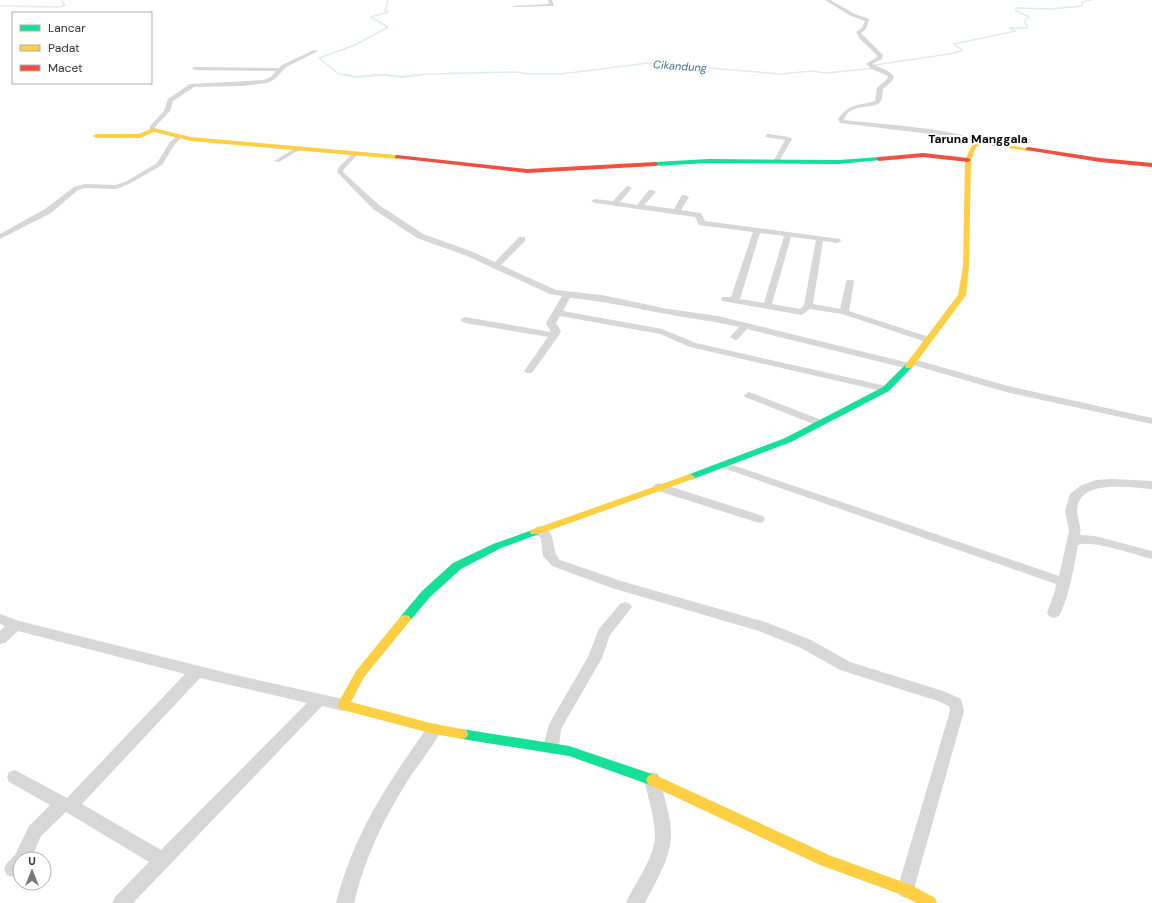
<svg xmlns="http://www.w3.org/2000/svg" width="1152" height="903" viewBox="0 0 1152 903" font-family="'DM Sans',sans-serif">
  <rect width="100%" height="100%" fill="#fff"/>
  <g fill="none" stroke-linecap="round" stroke-linejoin="round">
    <g stroke="#ddebf3" stroke-width="1.5">
      <polyline points="0,6 59,7 65,5 61,0"/>
      <polyline points="352,76 339,74 319,58 355,45 388,27 371,17 388,12 385,10 388,0"/>
      <polyline points="365,76 382,75 396,76"/>
      <polyline points="409,76 427,74 515,72 530,74 561,74 648,63 781,74 811,71 827,73 875,68 875,65 955,53 962,50 954,44 1016,31 1009,28 1027,28 1027,25 1024,22 1029,17 1016,11 1016,8 1051,9 1082,6 1082,2 1091,0"/>
    </g>
    <g stroke="#ddebf3" stroke-width="2">
      <polyline points="346,75 356,77 378,75"/>
      <polyline points="385,75 403,77 417,75"/>
    </g>
    <g fill="#d7d7d7" fill-rule="evenodd">
      <polygon points="548,0 552,0 554,6 514,7 512,6 549,4"/>
      <path d="M825,0H830L855,14L869,19L866,29L861,33L883,55L882,59L872,64L888,71L894,76L892,81L883,89C882,92 883,98 881,101C875,111 849,101 844,120C888,125 942,127 983,141V143L946,136L840,123L838,119C850,103 858,106 875,101L877,88L887,79L888,76L872,69L866,64L877,57V55L860,39L856,32L862,28L865,21L851,16Z"/>
      <polygon points="314,50 318,51 286,67 275,79 267,83 243,86 194,87 173,101 170,111 155,127 155,131 150,130 150,126 164,111 168,99 190,84 264,80 271,77 276,71 195,70 192,68 193,67 279,68 282,65"/>
      <polygon points="768,134 789,137 792,139 778,163 773,162 785,140 766,137 766,135"/>
      <polygon points="177,136 182,137 175,144 162,165 131,183 117,189 85,188 78,190 51,213 0,239 0,234 45,209 74,187 85,184 116,185 127,181 157,163 170,142"/>
      <polygon points="299,146 301,147 301,149 279,162 274,161"/>
      <path d="M354,152L359,153L344,169L343,172L379,205L423,234L473,252L495,262L519,237H525V241L501,265L556,290L602,295L668,309L718,316L909,363L910,360L913,359L1008,386L1152,418V424L1006,392L913,365L912,368L909,369L747,329L738,339L735,340L730,337L739,327C715,321 691,319 667,314C633,308 604,301 570,298L563,311L662,329L696,343L886,386L891,389L886,392L690,347L660,334L560,316L556,323L561,331L559,335L532,373H526L524,371L548,337L465,323L460,320L465,317L551,332L546,323L562,296L550,294L467,256L417,238L373,209L337,172L339,167Z"/>
      <path d="M628,186L632,188L620,202L637,205L649,190H652L656,192L644,205L674,209L682,195H685L689,197L681,210L701,213L705,221L840,239L841,241L837,243L823,241L813,304L840,309L846,282L847,280H853L854,282L849,311L932,338L934,340L929,343L842,314L810,309L802,315L722,301L721,299L722,297H731L753,232L699,225L695,217L595,203L591,201L595,199L613,201L626,187ZM760,233L784,236L764,303L740,299ZM791,237L816,240L804,305L800,309L772,304Z"/>
      <polygon points="749,392 824,421 825,423 820,426 816,425 745,397 744,395"/>
      <path d="M724,462L1059,576L1069,531L1065,511L1070,494L1080,486L1096,480L1111,479L1152,481V489C1130,488 1079,478 1077,510C1077,519 1082,527 1080,535L1095,536L1152,551V559C1137,555 1090,539 1078,545C1074,566 1069,598 1059,616L1054,618L1049,616L1047,613L1055,591L1056,584L720,467L718,465L720,463Z"/>
      <polygon points="659,483 763,516 765,519 763,522 759,523 655,490 653,487 655,484"/>
      <path d="M540,526C558,531 550,550 560,560L621,581L768,623L811,640L850,662L943,691L961,699L964,711L912,896L906,898L900,896L897,890L950,711L949,706L938,701L840,670L801,648L759,631L612,588L552,566L543,556L541,539L534,530L536,527Z"/>
      <polygon points="625,602 630,604 632,607 610,635 602,658 561,729 559,747 556,752 551,754 546,752 543,747 549,724 588,657 599,629 620,604"/>
      <path d="M0,614L19,621L231,674L343,699L348,701L350,705L348,709L343,711L322,706L133,903H112L115,897L149,862L66,812L41,836L31,859H20L19,875L13,877L7,875L4,869L7,863L15,855L29,826L50,805L9,782L7,777L9,772L15,770L67,798L185,674L18,631L5,643L0,644V631L5,626L0,624ZM200,678L307,703L161,850L82,804Z"/>
      <path d="M434,723L439,725L442,729C433,747 419,763 408,780C383,820 365,857 354,903H336C354,833 388,783 429,725Z"/>
      <path d="M652,772L658,774L660,779C664,798 672,818 671,837C671,857 654,885 645,903H626C635,882 653,861 655,837C655,818 648,798 644,779L646,774Z"/>
    </g>
    <g fill="#16e098" fill-rule="evenodd">
      <polygon points="879,157 882,159 881,160 839,164 708,163 655,166 652,164 655,162 708,159 839,160"/>
      <polygon points="906,364 909,364 913,366 889,391 791,442 693,479 690,480 685,477 687,475 785,438 883,387"/>
      <polygon points="535,529 539,530 540,532 539,534 501,548 461,569 430,597 409,622 405,623 401,622 399,619 401,616 422,591 453,563 493,544"/>
      <polygon points="462,729 569,746 658,776 660,780 658,784 653,786 569,756 462,739 458,738 456,734 458,730"/>
    </g>
    <g fill="#ffcf43" fill-rule="evenodd">
      <polygon points="153,128 191,137 397,155 400,157 397,159 191,141 154,132 140,138 96,138 93,136 96,134 139,134"/>
      <polygon points="981,140 1031,149 1028,151 982,144 976,147 971,160 969,266 966,295 912,368 906,368 905,366 906,364 958,295 963,266 965,160 972,145"/>
      <polygon points="690,474 695,477 693,479 539,534 531,534 530,532 531,530"/>
      <polygon points="405,615 409,616 411,619 409,622 364,677 351,702 434,724 462,729 466,730 468,734 466,738 462,739 434,734 343,710 339,708 337,705 356,671 401,616"/>
      <polygon points="653,774 829,855 911,885 935,898 937,903 916,903 902,895 820,865 648,784 646,780 648,776"/>
    </g>
    <g fill="#f24e42" fill-rule="evenodd">
      <polygon points="1028,147 1100,158 1152,163 1152,167 1100,162 1026,150 1026,148"/>
      <polygon points="923,153 968,158 971,160 968,162 923,157 879,161 876,159 879,157"/>
      <polygon points="397,155 527,169 655,162 658,164 655,166 527,173 395,158 395,156"/>
    </g>
  </g>
  <g text-anchor="middle" stroke-width="4" stroke-linejoin="round" paint-order="stroke">
    <g font-size="11" font-style="italic" fill="#3f7597" stroke="#fff">
      <text transform="translate(680 66) rotate(4)" y="4">Cikandung</text>
    </g>
    <g font-size="12" font-weight="bold" fill="#000" stroke="#fff">
      <text x="978" y="143">Taruna Manggala</text>
    </g>
  </g>
  <rect x="12" y="12" width="140" height="72" fill="#ffffff" stroke="#adadad"/>
  <rect x="20" y="25" width="20" height="6" fill="#16e098" stroke="#adadad"/>
  <text x="48" y="32" font-size="12" fill="#333333">Lancar</text>
  <rect x="20" y="45" width="20" height="6" fill="#ffcf43" stroke="#adadad"/>
  <text x="48" y="52" font-size="12" fill="#333333">Padat</text>
  <rect x="20" y="65" width="20" height="6" fill="#f24e42" stroke="#adadad"/>
  <text x="48" y="72" font-size="12" fill="#333333">Macet</text>
  <g transform="translate(32 871)"><circle r="19" fill="#ffffff" stroke="#adadad"/>
  <path d="M0-3L7 15L0 10L-7 15Z" fill="#7a7a7a"/>
  <text y="-6" font-size="11" font-weight="bold" text-anchor="middle" fill="#333333">U</text>
  </g>
</svg>
